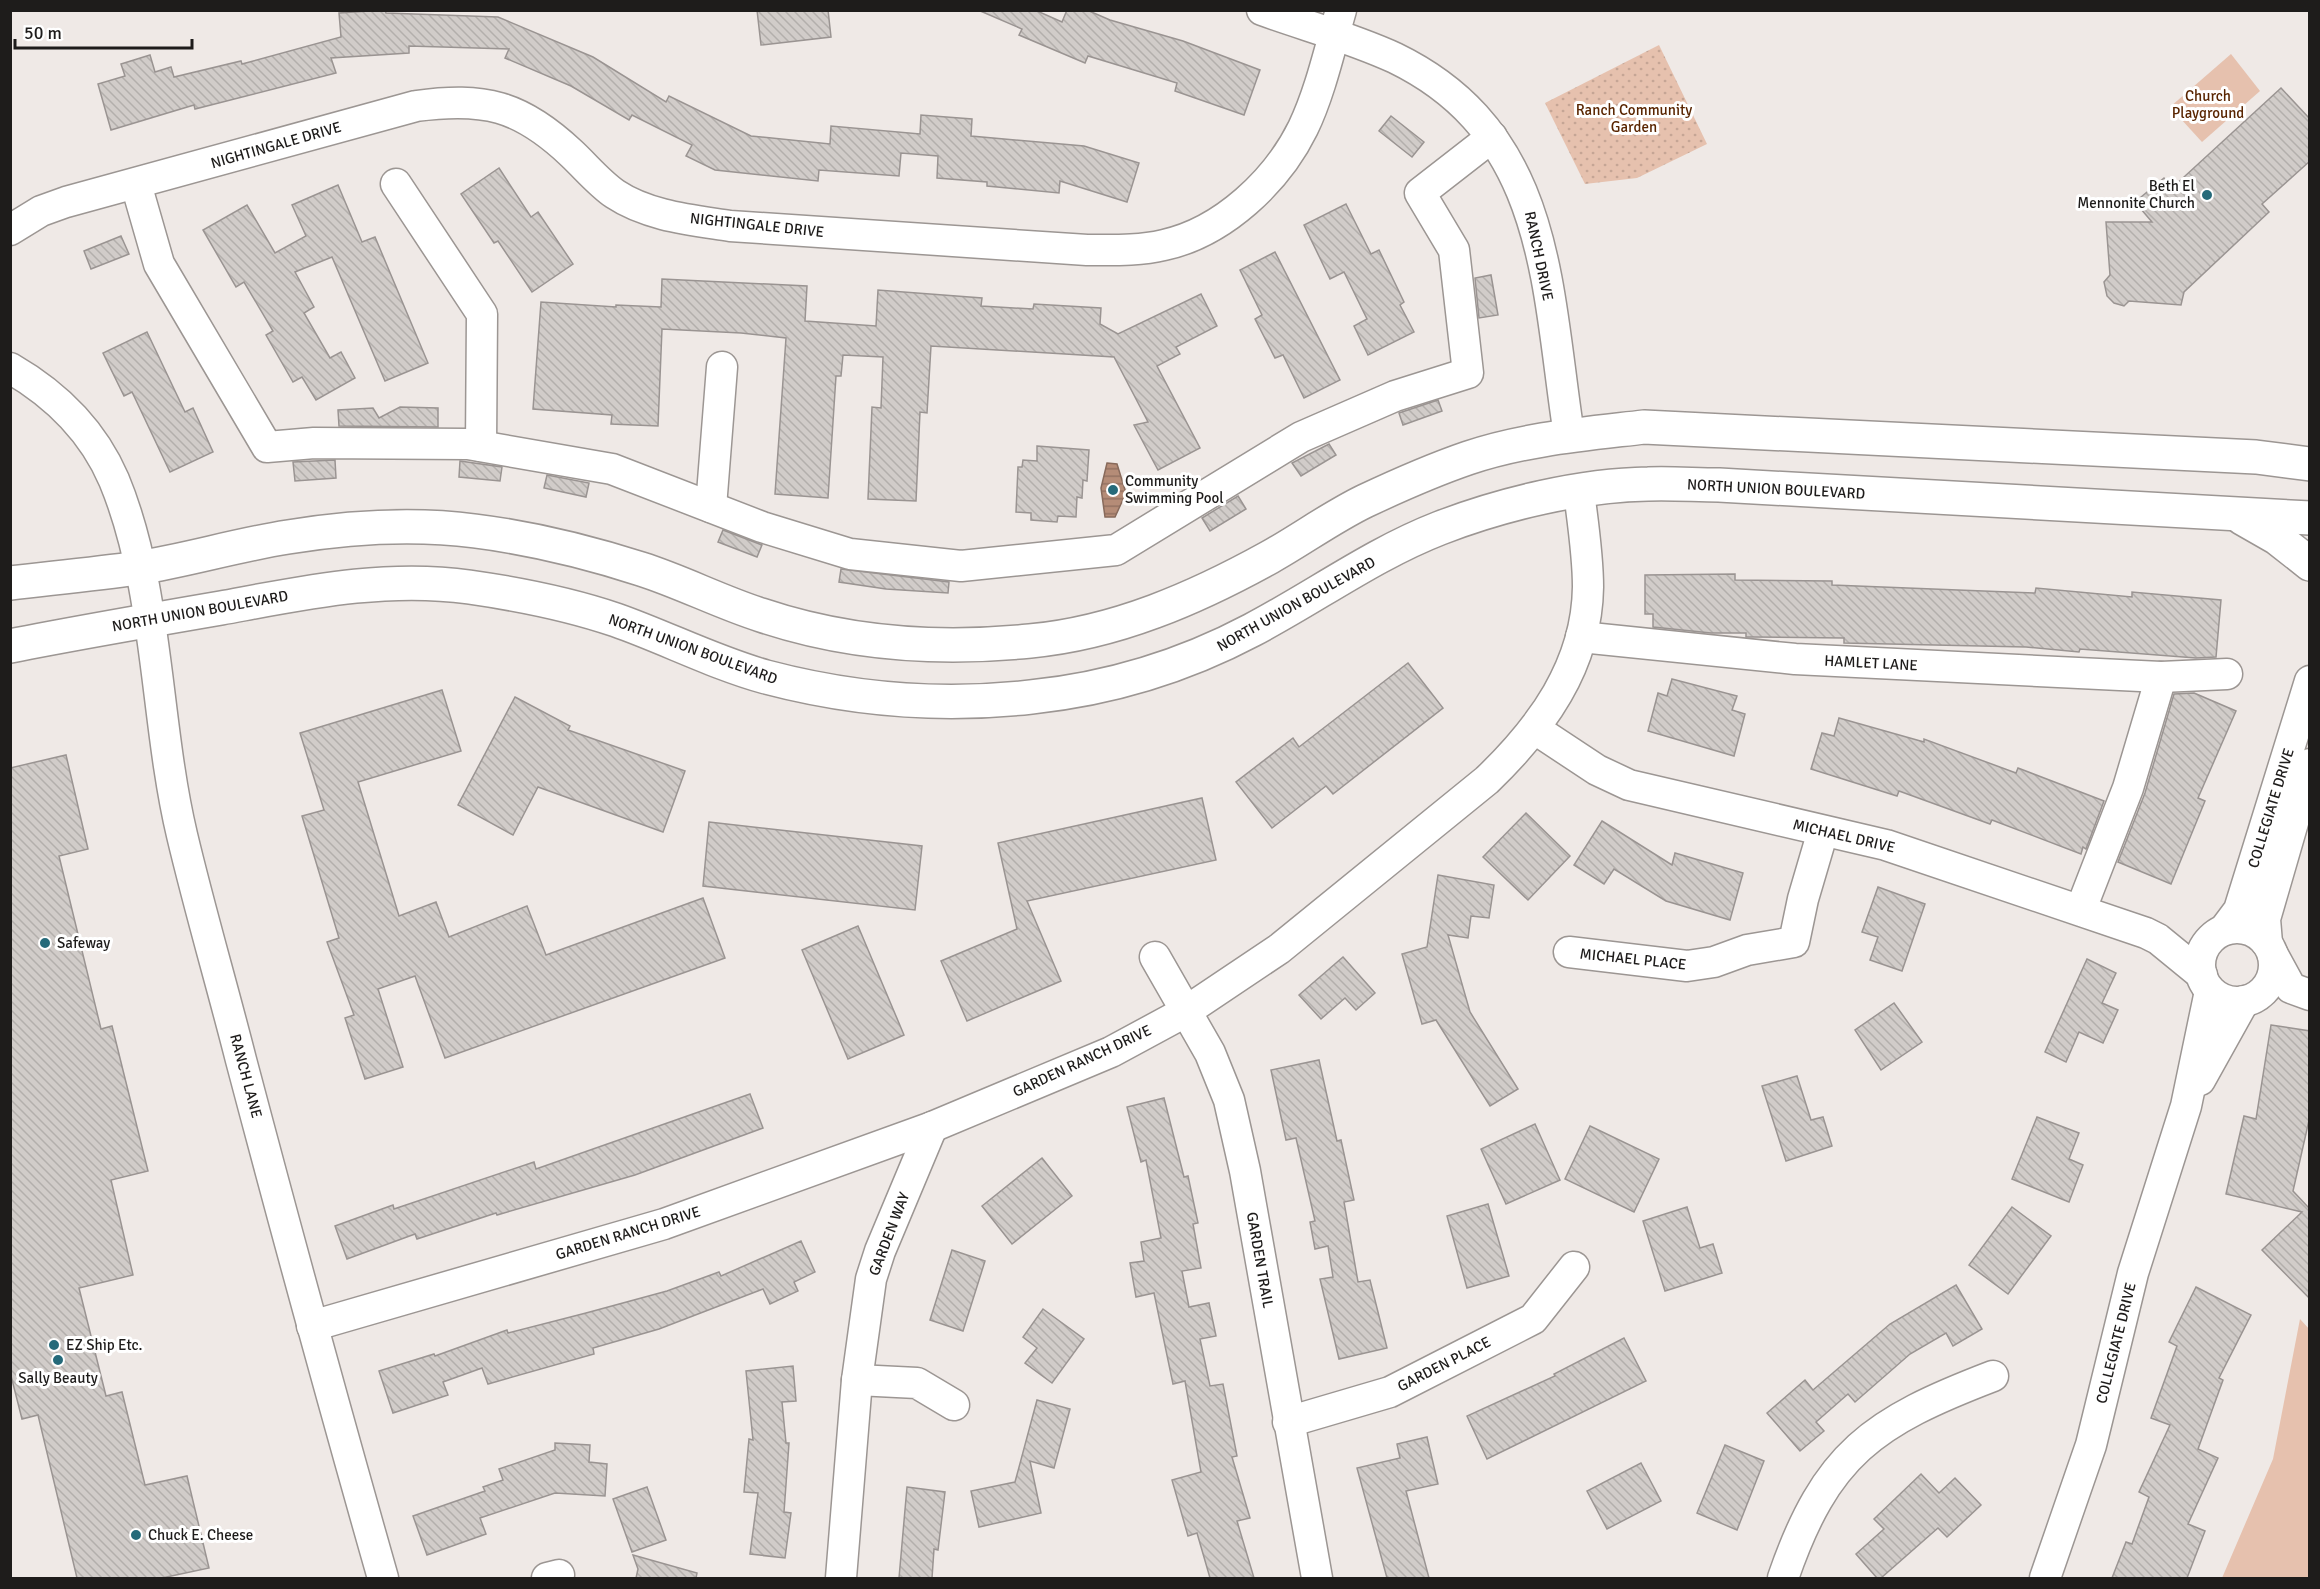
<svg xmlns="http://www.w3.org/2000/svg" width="2320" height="1589" viewBox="0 0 2320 1589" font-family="Signika,sans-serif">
  <defs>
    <pattern id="garden-dots" width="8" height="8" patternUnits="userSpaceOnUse" patternTransform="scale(1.5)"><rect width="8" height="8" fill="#e6c1ae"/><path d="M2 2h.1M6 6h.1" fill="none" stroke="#c5a595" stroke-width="1.8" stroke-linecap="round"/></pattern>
    <pattern id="water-rules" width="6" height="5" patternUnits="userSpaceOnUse" patternTransform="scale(1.5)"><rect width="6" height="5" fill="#b58c77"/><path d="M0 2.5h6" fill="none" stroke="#937261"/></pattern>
    <pattern id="building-back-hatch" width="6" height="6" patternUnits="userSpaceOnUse" patternTransform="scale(1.5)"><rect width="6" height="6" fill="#d1ccc9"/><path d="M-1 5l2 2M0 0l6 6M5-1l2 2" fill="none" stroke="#b3afac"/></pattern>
  </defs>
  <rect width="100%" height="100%" fill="#efe9e6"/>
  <g fill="#e6c1ae">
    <polygon points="2231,54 2260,91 2202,142 2170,107"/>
    <polygon points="2300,1319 2310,1330 2309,1578 2222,1578 2273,1459"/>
  </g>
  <polygon fill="url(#garden-dots)" points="1659,45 1707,144 1637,178 1585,184 1545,103"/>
  <polygon fill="url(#water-rules)" stroke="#886a5b" stroke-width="1.5" points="1107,463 1117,464 1126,493 1115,517 1105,517 1101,488"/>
  <g fill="url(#building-back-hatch)" stroke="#9a9492" stroke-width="1.5">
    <polygon points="385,10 386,13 498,17 593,57 666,102 669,96 751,136 830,144 831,126 920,134 921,115 972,119 971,136 1084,146 1139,163 1127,202 1060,181 1059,193 987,186 987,182 937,178 938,156 901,153 899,176 819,170 818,181 715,170 686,156 692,145 632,115 629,120 571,86 505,58 509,49 409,46 409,53 331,58 336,73 195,109 194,105 111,130 98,84 125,76 121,64 150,55 155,72 171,67 174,77 241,61 242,64 341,37 339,13"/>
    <polygon points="757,10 828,10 831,37 761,45"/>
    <polygon points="978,10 1035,10 1062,22 1067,10 1087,10 1110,20 1183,41 1260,70 1244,115 1175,91 1177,83 1088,56 1085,63 1019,35 1022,29"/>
    <polygon points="2281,88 2310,119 2310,161 2262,204 2269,212 2184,292 2181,305 2129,301 2124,306 2114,303 2107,296 2104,282 2110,275 2106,222 2152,222 2135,202 2164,178 2172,188"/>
    <polygon points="1391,116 1424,142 1412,157 1379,131"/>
    <polygon points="499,168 531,217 538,212 573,264 532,292 498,241 494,243 461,194"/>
    <polygon points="338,185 362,242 375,237 428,363 385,381 332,257 295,272 314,307 304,313 330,358 341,352 355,378 316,400 302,377 293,382 266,335 273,331 244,282 236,287 203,230 247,205 275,253 306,236 292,205"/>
    <polygon points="1346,204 1371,254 1379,250 1404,302 1400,305 1414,332 1368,355 1354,326 1367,319 1344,272 1330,279 1304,225"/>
    <polygon points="121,236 129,254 91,269 84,251"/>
    <polygon points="1275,252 1340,380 1304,398 1283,355 1275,358 1255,319 1262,315 1240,270"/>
    <polygon points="1491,275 1498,315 1479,318 1475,278"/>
    <polygon points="662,279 807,286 805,321 876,326 878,290 982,298 981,306 1033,309 1034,304 1101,308 1100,324 1118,334 1201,294 1217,326 1176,347 1180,354 1157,366 1200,448 1158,470 1134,425 1148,422 1114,357 931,346 927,413 920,412 916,501 868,499 872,407 881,408 883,357 843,355 841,376 836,376 828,498 775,494 786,338 741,333 662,329 658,426 611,424 612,415 533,409 541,302 616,307 616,305 661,307"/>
    <polygon points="147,332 185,412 193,408 213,452 170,472 132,392 124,396 103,353"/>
    <polygon points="1438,400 1442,411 1403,425 1399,413"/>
    <polygon points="400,407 438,408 438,427 339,426 338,410 373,408 379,418"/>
    <polygon points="1329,444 1336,455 1301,476 1292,463"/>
    <polygon points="1037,446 1089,450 1087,481 1083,480 1082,498 1077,497 1076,517 1058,516 1057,522 1031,520 1031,513 1016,512 1018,467 1022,467 1023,460 1037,461"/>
    <polygon points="335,460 336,478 295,481 293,462"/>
    <polygon points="460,461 502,467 500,481 459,477"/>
    <polygon points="547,475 589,483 586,497 544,488"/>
    <polygon points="1238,496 1246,509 1210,531 1202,518"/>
    <polygon points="723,530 762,545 757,557 718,542"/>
    <polygon points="841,569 949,582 948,593 886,589 839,582"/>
    <polygon points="1735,574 1735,580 1832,581 1832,585 2035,593 2036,588 2132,597 2132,592 2221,600 2216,657 2196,658 2080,649 2079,652 2026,647 1844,643 1844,638 1753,637 1746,637 1746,633 1711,633 1653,627 1653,614 1645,614 1645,575"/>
    <polygon points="1408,663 1443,708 1333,794 1326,786 1272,828 1236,782 1293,738 1299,747"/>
    <polygon points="1672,679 1737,696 1732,710 1745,714 1734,756 1648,731 1658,693 1667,696"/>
    <polygon points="442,690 461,751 358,782 399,916 436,902 449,937 527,906 546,955 703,898 725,958 445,1058 415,976 378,989 403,1067 365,1079 345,1018 354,1015 327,942 339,938 302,816 324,810 300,733"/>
    <polygon points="2194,693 2236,711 2198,798 2205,801 2171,884 2118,862 2145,793 2174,694"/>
    <polygon points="515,697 570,726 568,730 685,771 663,832 538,787 513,835 458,805"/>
    <polygon points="1839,718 1924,742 1924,739 2016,773 2018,768 2104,801 2086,849 2083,847 2081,854 1992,820 1990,824 1899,791 1897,796 1811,769 1822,733 1834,736"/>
    <polygon points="66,755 88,849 59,856 101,1029 112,1026 148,1171 111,1180 133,1275 79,1288 106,1396 122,1392 145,1485 187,1476 209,1568 162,1578 77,1578 38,1415 22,1419 10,1372 10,768"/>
    <polygon points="1202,798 1216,860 1027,901 1061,981 967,1021 941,961 1017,929 998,843"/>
    <polygon points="1526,813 1570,856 1528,900 1483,857"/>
    <polygon points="1602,821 1672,865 1675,853 1743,873 1730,920 1666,901 1614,869 1604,884 1574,865"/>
    <polygon points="709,822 922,846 915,910 703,886"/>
    <polygon points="1438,875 1494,885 1489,918 1471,916 1468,938 1448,935 1470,1012 1518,1089 1490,1106 1436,1020 1422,1024 1402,954 1427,947"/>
    <polygon points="1878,887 1925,904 1902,971 1870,960 1878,937 1862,932"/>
    <polygon points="858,926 904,1035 848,1059 802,950"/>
    <polygon points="1343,957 1375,993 1356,1010 1345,998 1321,1019 1299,995"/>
    <polygon points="2087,959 2116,973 2102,1003 2118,1010 2103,1043 2079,1032 2066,1062 2045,1052"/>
    <polygon points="1894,1003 1922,1042 1881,1070 1855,1030"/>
    <polygon points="2271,1025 2310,1031 2310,1116 2293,1191 2308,1207 2310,1205 2310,1299 2262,1250 2302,1212 2226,1194 2244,1116 2256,1119"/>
    <polygon points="1319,1060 1337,1141 1341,1140 1354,1200 1344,1202 1358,1282 1370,1280 1387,1348 1339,1359 1320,1279 1333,1277 1328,1246 1315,1249 1310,1222 1315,1221 1296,1138 1286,1140 1271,1070"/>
    <polygon points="1797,1076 1811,1120 1823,1117 1832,1146 1786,1161 1762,1086"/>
    <polygon points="750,1094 763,1128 635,1175 497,1215 496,1213 417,1239 415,1234 347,1259 335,1226 393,1205 394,1209 534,1162 536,1169"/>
    <polygon points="1164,1098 1184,1177 1188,1176 1198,1223 1193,1224 1201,1268 1182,1271 1189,1307 1209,1303 1216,1336 1200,1339 1210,1386 1223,1384 1237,1456 1232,1457 1250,1518 1237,1521 1254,1578 1210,1578 1197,1533 1188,1536 1172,1480 1201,1472 1185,1381 1173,1384 1154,1293 1136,1297 1130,1263 1144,1261 1141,1242 1161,1238 1146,1160 1141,1162 1127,1107"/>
    <polygon points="2037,1117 2079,1133 2069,1159 2083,1165 2069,1202 2012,1179"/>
    <polygon points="1535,1124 1560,1180 1506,1204 1481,1149"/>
    <polygon points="1590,1126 1659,1159 1634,1212 1565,1179"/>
    <polygon points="1042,1158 1072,1196 1012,1244 982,1206"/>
    <polygon points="1488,1204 1509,1276 1467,1288 1447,1216"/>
    <polygon points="1687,1207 1700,1248 1713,1244 1722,1273 1665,1291 1643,1221"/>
    <polygon points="2012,1207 2051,1236 2008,1294 1969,1265"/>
    <polygon points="801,1241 815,1272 794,1282 798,1291 770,1304 763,1289 659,1329 593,1348 594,1354 488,1384 482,1368 443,1382 448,1395 393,1413 379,1371 434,1354 435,1356 507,1330 508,1333 586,1313 667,1291 719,1272 721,1276"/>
    <polygon points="952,1250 985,1261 963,1331 930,1320"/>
    <polygon points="1956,1285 1982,1329 1953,1346 1946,1333 1910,1354 1855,1402 1848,1394 1816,1422 1824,1431 1800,1451 1767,1413 1805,1380 1813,1390 1890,1324"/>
    <polygon points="2196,1287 2251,1315 2219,1378 2223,1380 2198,1449 2218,1458 2188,1524 2205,1531 2187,1578 2112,1578 2126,1542 2132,1544 2149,1497 2139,1492 2170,1425 2151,1418 2177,1346 2169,1342"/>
    <polygon points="1043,1309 1084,1339 1052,1383 1025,1363 1037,1348 1023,1337"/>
    <polygon points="1624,1338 1646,1381 1487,1459 1467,1416 1555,1376 1554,1374"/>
    <polygon points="793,1366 796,1401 782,1402 786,1443 789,1443 784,1512 791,1513 785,1558 750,1554 758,1493 744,1492 749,1439 753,1440 746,1371"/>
    <polygon points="1037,1400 1070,1409 1054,1468 1030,1461 1041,1513 979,1527 971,1491 1015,1482"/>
    <polygon points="1427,1437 1438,1484 1406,1491 1429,1578 1387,1578 1357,1468 1400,1458 1397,1444"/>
    <polygon points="555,1443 590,1445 589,1462 607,1464 605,1496 555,1493 480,1518 486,1534 427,1555 413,1516 485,1491 483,1487 503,1480 499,1469 555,1450"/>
    <polygon points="1725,1445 1764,1461 1737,1530 1697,1513"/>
    <polygon points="1641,1463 1661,1501 1607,1529 1587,1491"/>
    <polygon points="1921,1474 1939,1493 1955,1478 1981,1505 1947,1537 1938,1528 1881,1578 1877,1578 1856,1554 1884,1529 1874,1519"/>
    <polygon points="647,1487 666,1540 632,1552 613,1499"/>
    <polygon points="907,1487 945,1492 938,1550 934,1549 932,1578 899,1578"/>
    <polygon points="633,1555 697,1573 696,1578 636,1578 638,1569"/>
  </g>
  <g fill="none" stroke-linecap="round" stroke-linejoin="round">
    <g stroke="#9c9693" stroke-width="33">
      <g id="minor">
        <path d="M1262,10C1306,26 1352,38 1395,58C1551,134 1546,287 1569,435"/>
        <polyline points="136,184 159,264 267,447 314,443 468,444 612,469 762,527 850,554 961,566 1116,550 1301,437 1395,396 1468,373 1454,250 1420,193 1492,137"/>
        <polyline points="396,184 482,314 481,446"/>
        <path d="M10,230L41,211L66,202L416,106C484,97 520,105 571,153C586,167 599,183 615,194C648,216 692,220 730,226L1087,250C1113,250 1139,251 1164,245C1223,232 1277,181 1303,128C1320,93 1330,48 1341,10"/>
        <path d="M10,368C55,394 93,431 114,480C159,588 155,722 182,835C200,911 222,985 241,1060C287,1234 334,1406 383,1578"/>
        <polyline points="711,507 722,367"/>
        <polyline points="1581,637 1795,659 2161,677 2227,674"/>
        <polyline points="1535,729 1597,770 1629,785 1886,845 2146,933 2158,939 2202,975"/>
        <polyline points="2081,909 2128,788 2161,677"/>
        <circle cx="2237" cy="965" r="37"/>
        <polyline points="2224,930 2239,910 2310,681"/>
        <polyline points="2267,943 2265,919 2310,764"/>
        <polyline points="1569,952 1687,966 1714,962 1747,950 1794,942 1803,899 1823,831"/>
        <polyline points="2273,955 2291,988 2310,995"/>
        <polyline points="1155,957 1210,1053 1229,1100 1245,1171 1317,1578"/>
        <polyline points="2200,1080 2244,1001"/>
        <path d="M312,1326L664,1224L932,1127L1111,1052L1185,1012L1279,949L1487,780C1541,728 1587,666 1588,587C1588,555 1583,524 1579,492"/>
        <polyline points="857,1380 917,1383 954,1405"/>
        <polyline points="1288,1422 1390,1392 1533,1319 1574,1267"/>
        <polyline points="547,1578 559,1575"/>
        <polyline points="841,1578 857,1380 871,1279 880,1251 932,1127"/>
        <path d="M1783,1578C1826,1453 1873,1422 1993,1376"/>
        <polyline points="2045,1578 2091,1445 2133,1273 2186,1106 2210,991"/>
      </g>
    </g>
    <g stroke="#9c9693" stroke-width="36">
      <g id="major">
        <polyline points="2242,518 2277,538 2310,564"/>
        <path d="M10,583C53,578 95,574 138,568C188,560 237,545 288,537C350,527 413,523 475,531C531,538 588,552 641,569C682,582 720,602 761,615C847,644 940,650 1030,641C1116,633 1196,598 1270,557C1302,539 1332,517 1365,501C1399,485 1433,470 1468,458C1524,439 1585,434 1644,427L2256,457L2310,464"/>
        <path d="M10,646C81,632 151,620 221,608C303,593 385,575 469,587C518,594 569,604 616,620C667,638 715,663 766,677C853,700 942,707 1031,697C1108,689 1184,666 1252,630C1315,597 1373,554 1440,528C1502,504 1581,485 1648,484C1672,483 1696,485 1719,485L2310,518"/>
      </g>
    </g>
    <use href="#minor" stroke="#fff" stroke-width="30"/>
    <use href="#major" stroke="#fff" stroke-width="33"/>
  </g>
  <g fill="#256a7a" stroke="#fff" stroke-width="2">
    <circle cx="2207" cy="195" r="6"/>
    <circle cx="1113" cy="490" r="6"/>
    <circle cx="45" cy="943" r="6"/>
    <circle cx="54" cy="1345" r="6"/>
    <circle cx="58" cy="1360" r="6"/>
    <circle cx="136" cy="1535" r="6"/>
  </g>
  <g text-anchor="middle" stroke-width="6" stroke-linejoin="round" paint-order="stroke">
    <g font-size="15" fill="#592501" stroke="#fff">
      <text x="2208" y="101">Church<tspan x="2208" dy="17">Playground</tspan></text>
      <text x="1634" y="115">Ranch Community<tspan x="1634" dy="17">Garden</tspan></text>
    </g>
    <g font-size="15" fill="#1e1c1b" stroke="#fff">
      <text transform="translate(276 145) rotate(-16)" y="5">NIGHTINGALE DRIVE</text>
      <text transform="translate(757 225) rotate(6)" y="5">NIGHTINGALE DRIVE</text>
      <text transform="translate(1539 256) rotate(78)" y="5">RANCH DRIVE</text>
      <text transform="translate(1776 489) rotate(3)" y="5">NORTH UNION BOULEVARD</text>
      <text transform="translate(1296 604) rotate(-29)" y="5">NORTH UNION BOULEVARD</text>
      <text transform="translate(200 611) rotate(-10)" y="5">NORTH UNION BOULEVARD</text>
      <text transform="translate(693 649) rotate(20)" y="5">NORTH UNION BOULEVARD</text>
      <text transform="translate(1871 663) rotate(3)" y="5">HAMLET LANE</text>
      <text transform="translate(2271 808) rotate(-73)" y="5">COLLEGIATE DRIVE</text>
      <text transform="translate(1844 836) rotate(13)" y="5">MICHAEL DRIVE</text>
      <text transform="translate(1633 959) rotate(6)" y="5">MICHAEL PLACE</text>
      <text transform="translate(1082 1061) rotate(-25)" y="5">GARDEN RANCH DRIVE</text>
      <text transform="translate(246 1076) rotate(75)" y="5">RANCH LANE</text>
      <text transform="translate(628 1233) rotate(-17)" y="5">GARDEN RANCH DRIVE</text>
      <text transform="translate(889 1234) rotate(-69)" y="5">GARDEN WAY</text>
      <text transform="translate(1260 1260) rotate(80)" y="5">GARDEN TRAIL</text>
      <text transform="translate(2116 1343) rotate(-76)" y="5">COLLEGIATE DRIVE</text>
      <text transform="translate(1444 1364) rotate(-27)" y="5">GARDEN PLACE</text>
    </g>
    <g font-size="15" fill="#1e1c1b" stroke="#fff" text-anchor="start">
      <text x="2195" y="191" text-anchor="end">Beth El<tspan x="2195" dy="17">Mennonite Church</tspan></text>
      <text x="1125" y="486">Community<tspan x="1125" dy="17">Swimming Pool</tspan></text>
      <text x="57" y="948">Safeway</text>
      <text x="66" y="1350">EZ Ship Etc.</text>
      <text x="58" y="1383" text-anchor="middle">Sally Beauty</text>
      <text x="148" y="1540">Chuck E. Cheese</text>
    </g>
  </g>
  <rect width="2320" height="1589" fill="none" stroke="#1e1c1b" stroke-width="24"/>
  <path d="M15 39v9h177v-9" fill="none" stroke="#1e1c1b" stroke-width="3"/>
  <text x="24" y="39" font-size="18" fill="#1e1c1b" stroke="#ffffff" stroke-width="4.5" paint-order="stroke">50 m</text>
</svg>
